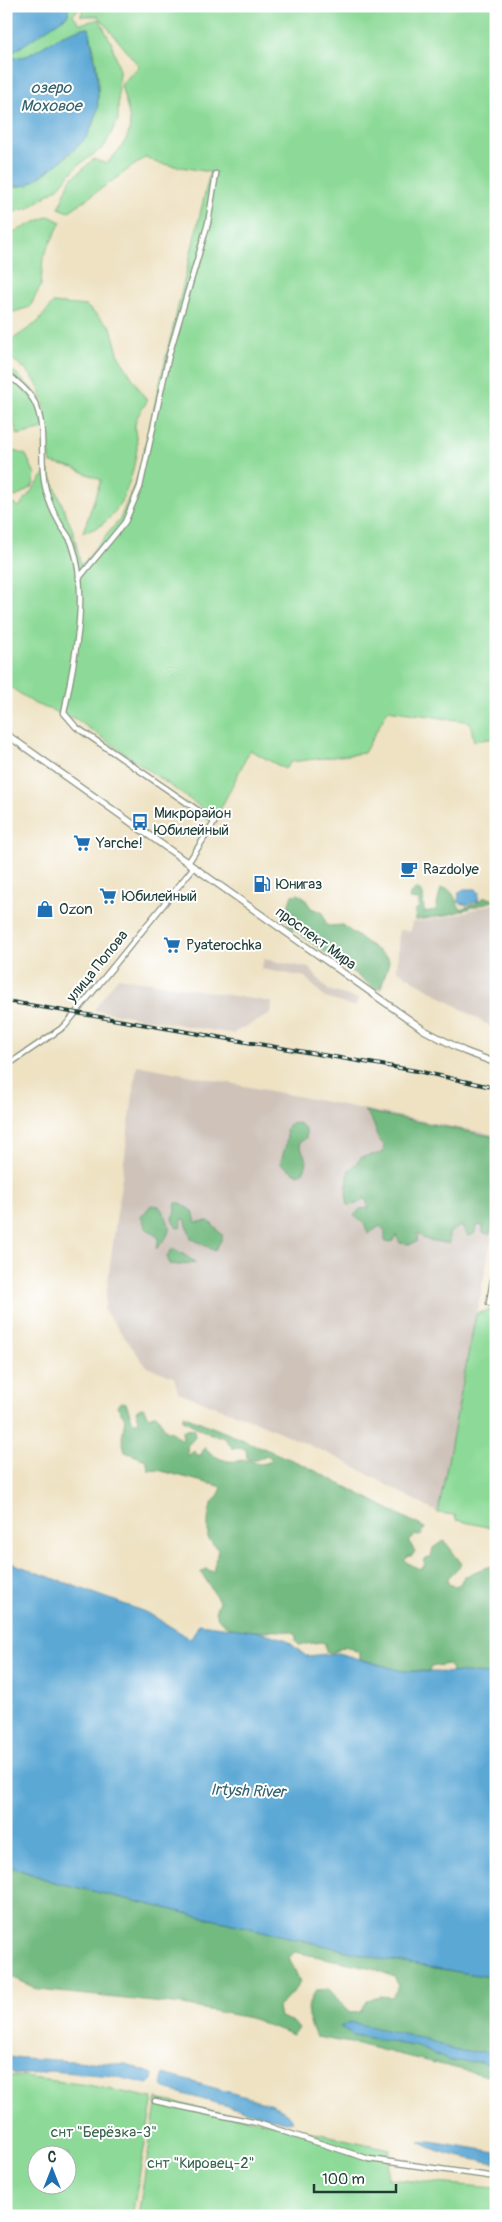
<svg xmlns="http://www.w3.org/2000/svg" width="502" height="2222" viewBox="0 0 502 2222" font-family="Pangolin,sans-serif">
  <rect width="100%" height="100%" fill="#fff"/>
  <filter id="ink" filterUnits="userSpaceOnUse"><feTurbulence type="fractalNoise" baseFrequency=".02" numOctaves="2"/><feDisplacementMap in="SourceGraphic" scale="10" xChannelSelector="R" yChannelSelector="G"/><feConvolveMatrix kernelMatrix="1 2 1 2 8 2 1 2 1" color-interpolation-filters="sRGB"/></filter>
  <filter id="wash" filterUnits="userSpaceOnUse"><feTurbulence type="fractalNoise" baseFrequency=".0096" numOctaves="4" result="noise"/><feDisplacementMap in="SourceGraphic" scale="20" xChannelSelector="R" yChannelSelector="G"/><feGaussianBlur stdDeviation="1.12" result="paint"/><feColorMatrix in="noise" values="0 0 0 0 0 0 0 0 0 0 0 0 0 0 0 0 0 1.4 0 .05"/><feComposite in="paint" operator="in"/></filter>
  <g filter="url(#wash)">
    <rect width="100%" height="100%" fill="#eee2c3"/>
    <g fill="#cec2b9">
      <polygon points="496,903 496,1030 397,970 399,930 411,931 412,922 444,918"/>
      <polygon points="264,959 309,968 328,990 358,999 355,1007 325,998 305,977 261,969"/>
      <polygon points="118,977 272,1002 271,1014 235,1032 234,1034 94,1010"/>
      <polygon points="137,1065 496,1135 496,1215 438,1513 336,1457 257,1422 178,1392 174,1377 147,1367 104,1310"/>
    </g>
    <g fill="#8dda98" stroke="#568c66" fill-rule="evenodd">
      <path d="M68,6H81L73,15L80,24L99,19L111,42L119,67L118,120L104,147L77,166L59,187L29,208L6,214V186C23,190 34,181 47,172C60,162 78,149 87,136C106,106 97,60 89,28L63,35L27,56L6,59L17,48L68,15Z"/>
      <path d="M83,6H496V738L474,741L470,722L388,710L364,753L291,762L285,769L250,750L216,818L76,719L35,704L6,684V500L19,507L48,470L73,531L81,566L120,519L138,476L210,172L157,163L146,157L68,212L59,208L70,180L94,159L106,164C138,131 132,127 121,85L139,66L98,16H81Z"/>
      <polygon points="49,216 61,222 43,257 41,285 30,307 10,313 6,310 6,232 16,231"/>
      <path d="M53,303L86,306L111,327L119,357L147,401C144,408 135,417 135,425C134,432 138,440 137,448C133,479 119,527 83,532L101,480L74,468L51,463C41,418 56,383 6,356V344L38,322Z"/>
      <polygon points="6,368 17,374 39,396 44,429 18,435 6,403"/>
      <polygon points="6,444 9,449 26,455 35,474 33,486 16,497 6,494"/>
      <polygon points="496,1308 496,1529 456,1520 455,1515 438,1513 476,1314"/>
      <path d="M6,2075L88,2085L153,2098L132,2216H6ZM68,2154V2184H38V2154Z"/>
      <polygon points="157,2099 390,2149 388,2179 496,2188 496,2216 138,2216"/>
    </g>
    <g fill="#72ba80" stroke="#487c5a">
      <path d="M417,888L423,894L424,912L436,910L441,888C455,888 454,901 461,909L475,904L485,897L492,899L493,901L444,916L416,920L415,910L419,908V900L409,899L410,894Z"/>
      <path d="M298,894L304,897L311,908L322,912L327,926L342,925L388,958L389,962L381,988L376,989L290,927C285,917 288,906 292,895Z"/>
      <path d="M364,1111L496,1137V1208L490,1234L483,1233V1226L478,1225L474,1234L468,1236L461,1226L449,1233V1244L424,1239L418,1233L417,1242L410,1244L400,1243L396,1235L392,1242L385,1241V1231L380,1226L368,1234L364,1223L354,1216L360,1209L369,1208L365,1198L357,1204L348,1205L346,1194L349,1170L362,1157L383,1153L384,1145C371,1133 380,1126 364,1111Z"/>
      <path d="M298,1123L306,1129V1138L299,1143L307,1162L304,1171L297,1174L281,1164C282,1153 289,1142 286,1131L289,1124Z"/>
      <polygon points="176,1203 181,1203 193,1211 196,1222 209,1221 223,1236 215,1251 191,1238 185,1219 182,1219 181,1227 177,1228 173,1221"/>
      <path d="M151,1205L159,1206C172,1225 174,1232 156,1249L159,1238L146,1228L141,1217Z"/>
      <polygon points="175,1249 195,1262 180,1265 170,1264 167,1257 170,1251"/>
      <path d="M122,1402L126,1403L133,1422H138L136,1411L141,1408L145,1409L149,1417L156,1414L166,1430L174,1433L183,1441L182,1431L193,1429C198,1437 192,1441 187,1446L188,1456L194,1451L197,1455H201L205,1447C213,1457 225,1463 238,1461C241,1461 243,1459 246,1460C256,1461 255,1467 269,1462L272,1459L267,1455C258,1458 257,1463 247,1458L246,1449L232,1448L224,1437L211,1435L183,1420V1415L304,1465L425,1528L421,1535H416L409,1542L415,1551L412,1556H408L404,1561L420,1569L424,1567L425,1558L431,1557L433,1548L443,1541L446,1543L462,1564L448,1578V1584L455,1586L460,1584L463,1578C473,1572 483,1568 496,1565V1674L453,1673L450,1666L447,1664L431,1667L429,1671H402L360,1659V1653L345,1646L333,1652H327L324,1647L326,1644L321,1642L299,1645L296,1642V1635L293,1632C269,1627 226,1641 215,1612L219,1601L201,1572L206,1569L213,1572L218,1550L208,1538C208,1528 207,1514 212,1504C216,1497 219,1497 222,1487L158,1470L149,1471L146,1460L125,1452L122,1438L125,1418L117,1406Z"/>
      <path d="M6,1865L54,1882L386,1960L496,1978V2053L456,2051L425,2039L354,2035L418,2047L450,2061L481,2062L496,2066V2078L357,2044L316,2037C307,2017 303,2010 316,1990L329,1989L350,2013L360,2012L368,2000L379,1996L392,1997L399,1986L394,1977L372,1968L295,1952L289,1957L300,1982L291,1995L278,2007L280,2017L293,2022L299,2029L293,2035L250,2018L183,2005L39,1990L6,1974Z"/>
    </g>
    <g fill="#5ba8d5" stroke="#3d7284">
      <polygon points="6,6 68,6 68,15 6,57"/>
      <polygon points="82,28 89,28 97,74 98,109 87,137 57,164 28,185 7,187 6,59 27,56 63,35"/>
      <polygon points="464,889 476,889 479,892 478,901 467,905 458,902 459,892"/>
      <polygon points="6,1561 148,1613 191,1639 199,1624 261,1632 285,1639 306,1656 338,1653 402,1671 496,1674 496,1978 386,1960 54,1882 6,1865"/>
      <polygon points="350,2022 425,2039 456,2051 490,2052 496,2053 496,2066 481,2062 450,2061 418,2047 354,2035 340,2027"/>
      <polygon points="6,2057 126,2064 153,2074 152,2081 148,2084 113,2076 49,2071 33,2074 15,2074 6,2068"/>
      <polygon points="164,2074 272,2104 289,2115 293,2121 285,2122 165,2089 162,2085"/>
      <path d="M431,2141L496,2152V2163C469,2159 442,2155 419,2142Z"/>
    </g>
  </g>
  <g filter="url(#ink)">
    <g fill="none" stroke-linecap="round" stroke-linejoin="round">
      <g stroke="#86907c" stroke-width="7">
        <g id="minor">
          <path d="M6,373C17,382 29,391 35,403C47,428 39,459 45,486C48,500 53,512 60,524C64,531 70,537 72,544C90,593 74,663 64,713L76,727L212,820L214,823L188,863"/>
          <polyline points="79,578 125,522 140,487 169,355 208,223 216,174"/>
          <polyline points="6,1066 65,1026 194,867"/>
          <polyline points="496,1263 489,1303 496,1303"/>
          <polyline points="155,2101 257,2123 369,2159 496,2177"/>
        </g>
      </g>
      <g stroke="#86907c" stroke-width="8">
        <polyline id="tertiary" points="6,734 424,1030 464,1051 496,1063"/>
      </g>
      <use href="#minor" stroke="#fff" stroke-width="4.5"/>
      <use href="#tertiary" stroke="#fff" stroke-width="5.5"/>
      <g stroke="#1f3d34" stroke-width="4">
        <polyline id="rail" points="6,1001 417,1071 496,1088"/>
      </g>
      <use href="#rail" stroke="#fff" stroke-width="2" stroke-dasharray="5.5" stroke-linecap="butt"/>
    </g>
  </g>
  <defs>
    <g id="bus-bare" transform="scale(1.35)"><path d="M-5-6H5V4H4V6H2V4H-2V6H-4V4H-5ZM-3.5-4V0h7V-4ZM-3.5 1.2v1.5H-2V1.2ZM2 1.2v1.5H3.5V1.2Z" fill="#1f6fb2" stroke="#fff" stroke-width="2.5" paint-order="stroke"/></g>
    <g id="supermarket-bare" transform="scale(1.35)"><path d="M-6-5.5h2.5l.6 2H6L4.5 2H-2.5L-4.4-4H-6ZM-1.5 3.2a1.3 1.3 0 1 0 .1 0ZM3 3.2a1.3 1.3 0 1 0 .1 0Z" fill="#1f6fb2" stroke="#fff" stroke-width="2.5" paint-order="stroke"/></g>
    <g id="cafe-bare" transform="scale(1.35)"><path d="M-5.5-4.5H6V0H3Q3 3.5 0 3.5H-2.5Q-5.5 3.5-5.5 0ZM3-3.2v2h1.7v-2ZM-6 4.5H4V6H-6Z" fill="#1f6fb2" stroke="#fff" stroke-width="2.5" paint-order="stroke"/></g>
    <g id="fuel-bare" transform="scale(1.35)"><path d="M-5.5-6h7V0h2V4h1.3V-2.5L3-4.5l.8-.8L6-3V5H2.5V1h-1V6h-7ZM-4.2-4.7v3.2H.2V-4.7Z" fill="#1f6fb2" stroke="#fff" stroke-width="2.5" paint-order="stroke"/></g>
    <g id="shop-bare" transform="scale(1.35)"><path d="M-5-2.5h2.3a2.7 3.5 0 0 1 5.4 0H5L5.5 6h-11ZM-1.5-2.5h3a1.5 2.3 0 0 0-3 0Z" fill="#1f6fb2" stroke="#fff" stroke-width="2.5" paint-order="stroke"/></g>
  </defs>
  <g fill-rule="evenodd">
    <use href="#bus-bare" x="140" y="822"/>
    <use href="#supermarket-bare" x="82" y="843"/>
    <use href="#cafe-bare" x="409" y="869"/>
    <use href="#fuel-bare" x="262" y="884"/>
    <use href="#supermarket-bare" x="108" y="896"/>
    <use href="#shop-bare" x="45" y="909"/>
    <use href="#supermarket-bare" x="172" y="945"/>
  </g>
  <g text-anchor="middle" stroke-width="4" stroke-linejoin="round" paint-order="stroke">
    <g font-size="15" fill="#1f3d34" stroke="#fff" text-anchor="start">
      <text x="154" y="818">Микрорайон<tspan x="154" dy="17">Юбилейный</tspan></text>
      <text x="96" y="848">Yarche!</text>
      <text x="423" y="874">Razdolye</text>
      <text x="276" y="889">Юнигаз</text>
      <text x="122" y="901">Юбилейный</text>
      <text x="59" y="914">Ozon</text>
      <text x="186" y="950">Pyaterochka</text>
    </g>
    <g font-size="15" fill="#1f3d34" stroke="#fff">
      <text transform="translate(316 938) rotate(36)" y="5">проспект Мира</text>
      <text transform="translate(97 966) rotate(-51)" y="5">улица Попова</text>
    </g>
    <g font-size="15" fill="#3a644d" stroke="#fff">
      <text x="104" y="2137">снт "Берёзка-3"</text>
      <text x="201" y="2168">снт "Кировец-2"</text>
    </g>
    <g font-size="16" font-style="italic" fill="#34626c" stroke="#fff">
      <text x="51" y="93">озеро<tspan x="51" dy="18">Моховое</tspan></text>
      <text transform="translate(248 1790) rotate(2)" y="6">Irtysh River</text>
    </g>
  </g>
  <rect width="502" height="2222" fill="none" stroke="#fff" stroke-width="25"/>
  <g transform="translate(52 2170)"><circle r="24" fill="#ffffff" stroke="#a5b1ae"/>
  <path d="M0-4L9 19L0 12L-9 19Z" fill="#1f6fb2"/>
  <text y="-8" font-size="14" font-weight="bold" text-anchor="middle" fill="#1f3d34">С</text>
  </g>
  <path d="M314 2184v8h82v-8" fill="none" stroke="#1f3d34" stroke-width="2.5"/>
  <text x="322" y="2184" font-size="15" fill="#1f3d34" stroke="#ffffff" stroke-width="4" paint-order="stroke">100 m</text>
</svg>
